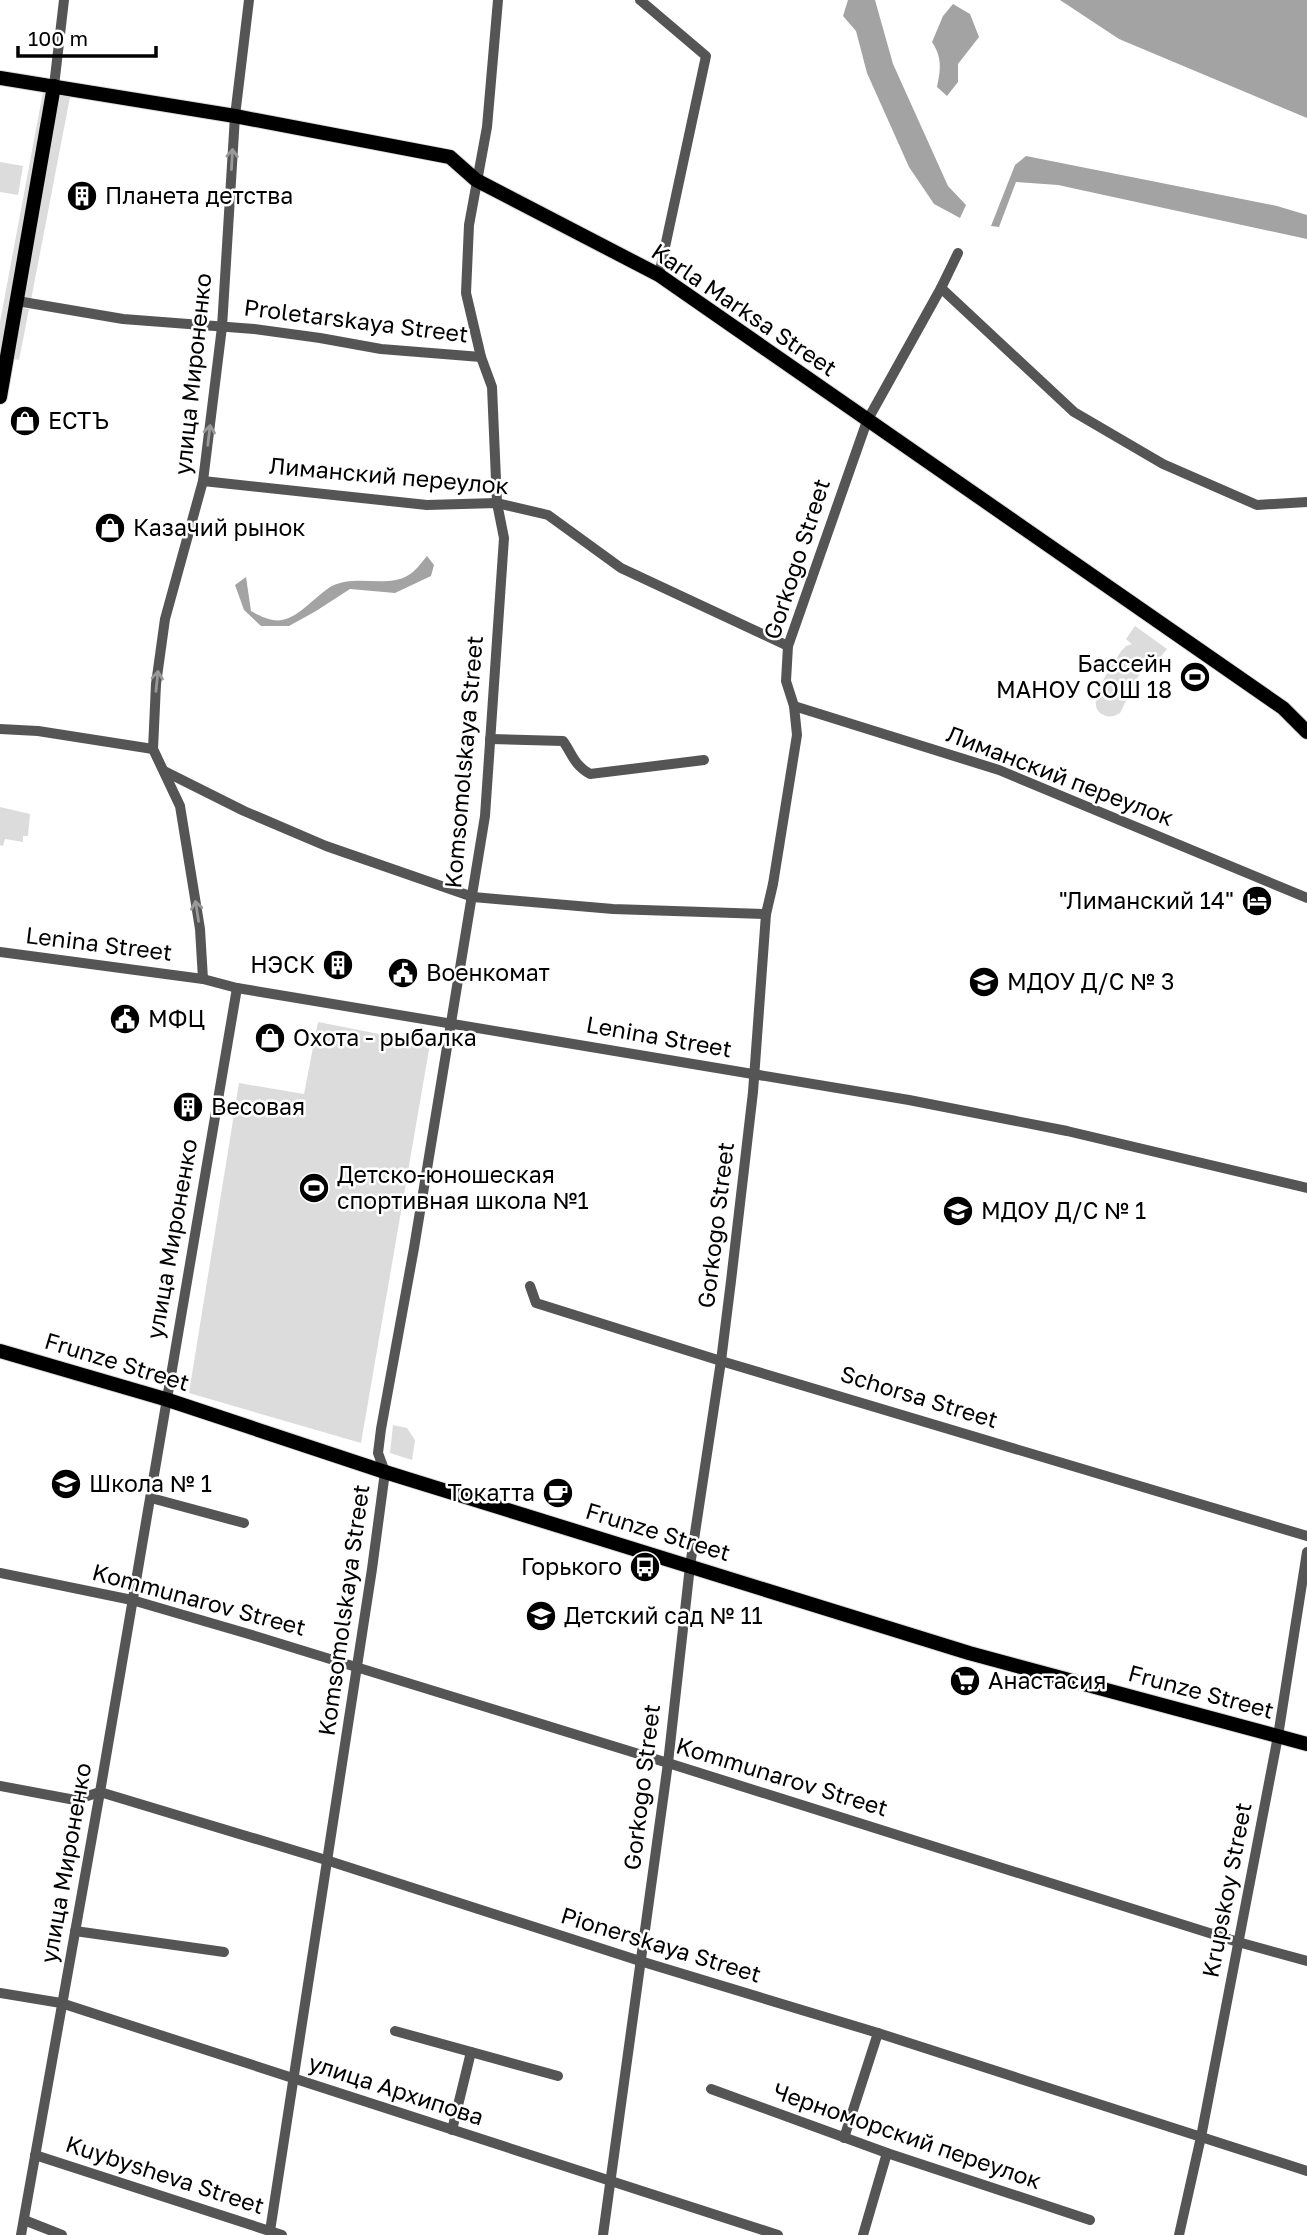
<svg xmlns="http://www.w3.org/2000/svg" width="1307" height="2235" viewBox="0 0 1307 2235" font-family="'Golos Text',sans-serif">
  <rect width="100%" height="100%" fill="#fff"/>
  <g fill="#dcdcdc">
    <polygon points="43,92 49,94 0,366 0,322"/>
    <polygon points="60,95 70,97 31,300 21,299"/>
    <polygon points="0,162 23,166 18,195 0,192"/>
    <polygon points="22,308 29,309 19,360 12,359"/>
    <path d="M1135,626L1167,649L1158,660L1149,655L1120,713C1115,716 1110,718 1104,715C1081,706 1114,664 1121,651L1126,646L1132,644L1126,639Z"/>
    <polygon points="0,807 30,814 28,836 23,836 23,842 5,839 3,846 0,845"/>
    <polygon points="318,1022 430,1044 361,1443 189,1393 239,1083 304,1094"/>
    <polygon points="393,1425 407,1428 415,1440 412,1460 390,1453"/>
  </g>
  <g fill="#a3a3a3">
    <polygon points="848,0 875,0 893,64 948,186 966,205 960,218 934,204 909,167 867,73 856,31 843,16"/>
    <polygon points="1060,0 1307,0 1307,118 1119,39"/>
    <path d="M953,4L970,14L979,37L958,64V82L947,96L937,87C941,69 942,57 932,42L943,16Z"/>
    <polygon points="1026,156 1277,206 1307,215 1307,239 1058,185 1016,182 999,227 991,226 1015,165"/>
    <path d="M427,556L434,565L431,576L395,593L350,589L316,611L289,626H261L244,610L235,585L246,577L251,611C260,616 272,622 282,620C300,617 316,595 332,586C356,574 385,588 407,576C415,572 421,563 427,556Z"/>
  </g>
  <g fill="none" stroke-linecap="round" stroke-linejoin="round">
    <g stroke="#dbdbdb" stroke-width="16">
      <g id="major">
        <polyline points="0,78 235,116 450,157 476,180 659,275 1283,708 1307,732"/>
        <polyline points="0,397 54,86"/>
        <polyline points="0,1351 165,1399 385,1472 969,1653 1307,1744"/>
      </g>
    </g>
    <g stroke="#555" stroke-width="10">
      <polyline points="640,0 706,56 659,275"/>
      <polyline points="54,86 64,0"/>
      <polyline points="941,288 1074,412 1163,464 1257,505 1307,502"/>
      <polyline points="17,301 123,319 254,329 320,338 381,349 481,357"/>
      <polyline points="203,481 427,505 497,503 548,515 621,568 788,646"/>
      <polyline points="794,706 999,770 1307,898"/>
      <polyline points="0,729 38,731 153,749"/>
      <path d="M490,739L563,741C573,755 574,765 590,774L704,760"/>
      <polyline points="164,771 244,811 326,846 473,897 613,909 766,914"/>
      <polyline points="0,952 203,979 237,988 909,1100 1067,1131 1307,1188"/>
      <polyline points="203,979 200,929 180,806 153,749 156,684 165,619 203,481 222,327 235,116 249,0"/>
      <polyline points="530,1286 536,1303 721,1361 1307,1536"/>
      <polyline points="151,1498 244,1523"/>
      <polyline points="0,1573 132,1600 252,1635 668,1763 1238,1942 1307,1961"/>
      <polyline points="0,1786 75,1800 100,1792 326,1860 640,1961 878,2033 1307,2171"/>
      <polyline points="75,1931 224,1952"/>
      <polyline points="0,1993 61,2003 778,2235"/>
      <polyline points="395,2031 558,2076"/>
      <polyline points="711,2089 887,2153 1090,2220"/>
      <polyline points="452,2130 471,2052"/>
      <polyline points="844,2138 878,2033"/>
      <polyline points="35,2155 282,2235"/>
      <polyline points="24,2220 62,2235"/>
      <polyline points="270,2231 372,1569 385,1472 378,1453 381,1429 414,1248 485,816 504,538 497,503 492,387 481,357 466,293 469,225 487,127 498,0"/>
      <polyline points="21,2235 100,1792 237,988"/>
      <polyline points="603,2235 668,1763 690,1566 721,1361 731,1281 753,1092 766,914 773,884 797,735 794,706 786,681 788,646 867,421 941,288 958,253"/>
      <polyline points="863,2235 887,2153"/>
      <polyline points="1179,2235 1201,2137 1278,1736 1307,1552"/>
    </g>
    <use href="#major" stroke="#000" stroke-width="14"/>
  </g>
  <defs><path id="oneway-shaft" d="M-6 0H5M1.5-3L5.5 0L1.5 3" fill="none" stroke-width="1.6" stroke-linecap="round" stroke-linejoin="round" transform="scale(1.75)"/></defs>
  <g stroke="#999">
    <use href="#oneway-shaft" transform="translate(232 159) rotate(-87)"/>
    <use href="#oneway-shaft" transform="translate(209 435) rotate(-83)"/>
    <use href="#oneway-shaft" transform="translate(157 681) rotate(-84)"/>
    <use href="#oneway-shaft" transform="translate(197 911) rotate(-99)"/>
  </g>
  <defs>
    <g id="building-disc" transform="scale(1.575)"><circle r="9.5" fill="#000" stroke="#fff"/><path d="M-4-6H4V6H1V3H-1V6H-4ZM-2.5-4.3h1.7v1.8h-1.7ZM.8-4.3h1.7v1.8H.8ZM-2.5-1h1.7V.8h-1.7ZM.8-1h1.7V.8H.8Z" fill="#fff"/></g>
    <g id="shop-disc" transform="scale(1.575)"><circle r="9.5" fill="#000" stroke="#fff"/><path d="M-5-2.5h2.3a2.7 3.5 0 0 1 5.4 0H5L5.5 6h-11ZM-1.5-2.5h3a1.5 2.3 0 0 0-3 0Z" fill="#fff"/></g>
    <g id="stadium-disc" transform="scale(1.575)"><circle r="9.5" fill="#000" stroke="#fff"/><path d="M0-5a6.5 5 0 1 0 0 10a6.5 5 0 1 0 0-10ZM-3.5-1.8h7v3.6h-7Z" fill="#fff"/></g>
    <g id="hotel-disc" transform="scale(1.575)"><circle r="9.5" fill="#000" stroke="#fff"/><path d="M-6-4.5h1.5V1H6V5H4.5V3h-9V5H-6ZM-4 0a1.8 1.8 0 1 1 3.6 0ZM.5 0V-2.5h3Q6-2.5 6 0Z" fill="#fff"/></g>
    <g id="civic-disc" transform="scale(1.575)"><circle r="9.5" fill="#000" stroke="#fff"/><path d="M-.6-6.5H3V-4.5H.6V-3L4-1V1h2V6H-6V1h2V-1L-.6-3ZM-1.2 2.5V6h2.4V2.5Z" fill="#fff"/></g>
    <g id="school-disc" transform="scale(1.575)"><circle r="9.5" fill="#000" stroke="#fff"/><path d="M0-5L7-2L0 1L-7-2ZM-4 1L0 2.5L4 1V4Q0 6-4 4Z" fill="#fff"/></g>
    <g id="cafe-disc" transform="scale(1.575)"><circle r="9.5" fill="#000" stroke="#fff"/><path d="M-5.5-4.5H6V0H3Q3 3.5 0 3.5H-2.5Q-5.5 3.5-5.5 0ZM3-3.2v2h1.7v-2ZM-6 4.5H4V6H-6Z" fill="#fff"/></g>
    <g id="bus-disc" transform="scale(1.575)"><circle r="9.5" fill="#000" stroke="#fff"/><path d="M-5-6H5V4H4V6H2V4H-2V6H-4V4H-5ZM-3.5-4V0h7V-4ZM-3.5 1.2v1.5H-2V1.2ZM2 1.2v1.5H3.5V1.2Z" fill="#fff"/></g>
    <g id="supermarket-disc" transform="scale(1.575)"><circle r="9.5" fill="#000" stroke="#fff"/><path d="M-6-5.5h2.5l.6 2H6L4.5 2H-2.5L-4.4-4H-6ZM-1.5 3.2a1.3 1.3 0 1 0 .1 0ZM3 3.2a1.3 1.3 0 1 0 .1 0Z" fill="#fff"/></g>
  </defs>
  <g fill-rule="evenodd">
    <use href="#building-disc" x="82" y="196"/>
    <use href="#shop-disc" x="25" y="421"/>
    <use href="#shop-disc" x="110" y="528"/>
    <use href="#stadium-disc" x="1195" y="677"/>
    <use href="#hotel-disc" x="1257" y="901"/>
    <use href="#building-disc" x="338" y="965"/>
    <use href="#civic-disc" x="403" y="973"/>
    <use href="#school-disc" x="984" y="982"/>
    <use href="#civic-disc" x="125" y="1019"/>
    <use href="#shop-disc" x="270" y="1038"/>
    <use href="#building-disc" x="188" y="1107"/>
    <use href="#stadium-disc" x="314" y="1188"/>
    <use href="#school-disc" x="958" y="1211"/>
    <use href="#school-disc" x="66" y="1484"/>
    <use href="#cafe-disc" x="558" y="1493"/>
    <use href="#bus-disc" x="645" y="1567"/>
    <use href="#school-disc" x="541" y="1616"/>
    <use href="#supermarket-disc" x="965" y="1681"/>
  </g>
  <g text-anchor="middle" stroke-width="5" stroke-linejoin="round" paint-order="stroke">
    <g font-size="23" fill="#000" stroke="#fff" text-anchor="start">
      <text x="105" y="204">Планета детства</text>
      <text x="48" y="429">ЕСТЪ</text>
      <text x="133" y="536">Казачий рынок</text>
      <text x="1172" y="672" text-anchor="end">Бассейн<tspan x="1172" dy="26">МАНОУ СОШ 18</tspan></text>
      <text x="1234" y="909" text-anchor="end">"Лиманский 14"</text>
      <text x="315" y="973" text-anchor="end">НЭСК</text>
      <text x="426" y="981">Военкомат</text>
      <text x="1007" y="990">МДОУ Д/С № 3</text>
      <text x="148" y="1027">МФЦ</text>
      <text x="293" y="1046">Охота - рыбалка</text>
      <text x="211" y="1115">Весовая</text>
      <text x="337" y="1183">Детско-юношеская<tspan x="337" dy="26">спортивная школа №1</tspan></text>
      <text x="981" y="1219">МДОУ Д/С № 1</text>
      <text x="89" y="1492">Школа № 1</text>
      <text x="535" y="1501" text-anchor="end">Токатта</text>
      <text x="622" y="1575" text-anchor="end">Горького</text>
      <text x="564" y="1624">Детский сад № 11</text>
      <text x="988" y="1689">Анастасия</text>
    </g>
    <g font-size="23" fill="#000" stroke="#fff">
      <text transform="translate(744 310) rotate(34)" y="8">Karla Marksa Street</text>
      <text transform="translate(356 321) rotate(7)" y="8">Proletarskaya Street</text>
      <text transform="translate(193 374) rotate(-84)" y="8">улица Мироненко</text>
      <text transform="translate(389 476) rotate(5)" y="8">Лиманский переулок</text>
      <text transform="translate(797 559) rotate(-72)" y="8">Gorkogo Street</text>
      <text transform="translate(464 762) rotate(-85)" y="8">Komsomolskaya Street</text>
      <text transform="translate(1060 776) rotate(21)" y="8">Лиманский переулок</text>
      <text transform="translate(99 944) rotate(7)" y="8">Lenina Street</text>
      <text transform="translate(659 1037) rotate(10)" y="8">Lenina Street</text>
      <text transform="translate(716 1225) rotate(-83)" y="8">Gorkogo Street</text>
      <text transform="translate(172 1239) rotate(-80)" y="8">улица Мироненко</text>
      <text transform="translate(117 1362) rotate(17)" y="8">Frunze Street</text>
      <text transform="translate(919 1397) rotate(17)" y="8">Schorsa Street</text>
      <text transform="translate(658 1532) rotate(17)" y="8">Frunze Street</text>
      <text transform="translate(199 1600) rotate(15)" y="8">Kommunarov Street</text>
      <text transform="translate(344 1610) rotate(-82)" y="8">Komsomolskaya Street</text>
      <text transform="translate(1201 1692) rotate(15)" y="8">Frunze Street</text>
      <text transform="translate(782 1777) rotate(17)" y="8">Kommunarov Street</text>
      <text transform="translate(642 1787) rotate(-83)" y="8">Gorkogo Street</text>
      <text transform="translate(66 1863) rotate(-80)" y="8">улица Мироненко</text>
      <text transform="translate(1227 1890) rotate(-79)" y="8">Krupskoy Street</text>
      <text transform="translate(661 1945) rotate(17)" y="8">Pionerskaya Street</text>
      <text transform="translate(396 2090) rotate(18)" y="8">улица Архипова</text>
      <text transform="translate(907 2136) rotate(19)" y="8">Черноморский переулок</text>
      <text transform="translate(165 2175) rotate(18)" y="8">Kuybysheva Street</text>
    </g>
  </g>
  <path d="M18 46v10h138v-10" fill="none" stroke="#000000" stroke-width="3.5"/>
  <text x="28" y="46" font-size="21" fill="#000000" stroke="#ffffff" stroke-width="5" paint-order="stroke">100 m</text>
</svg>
